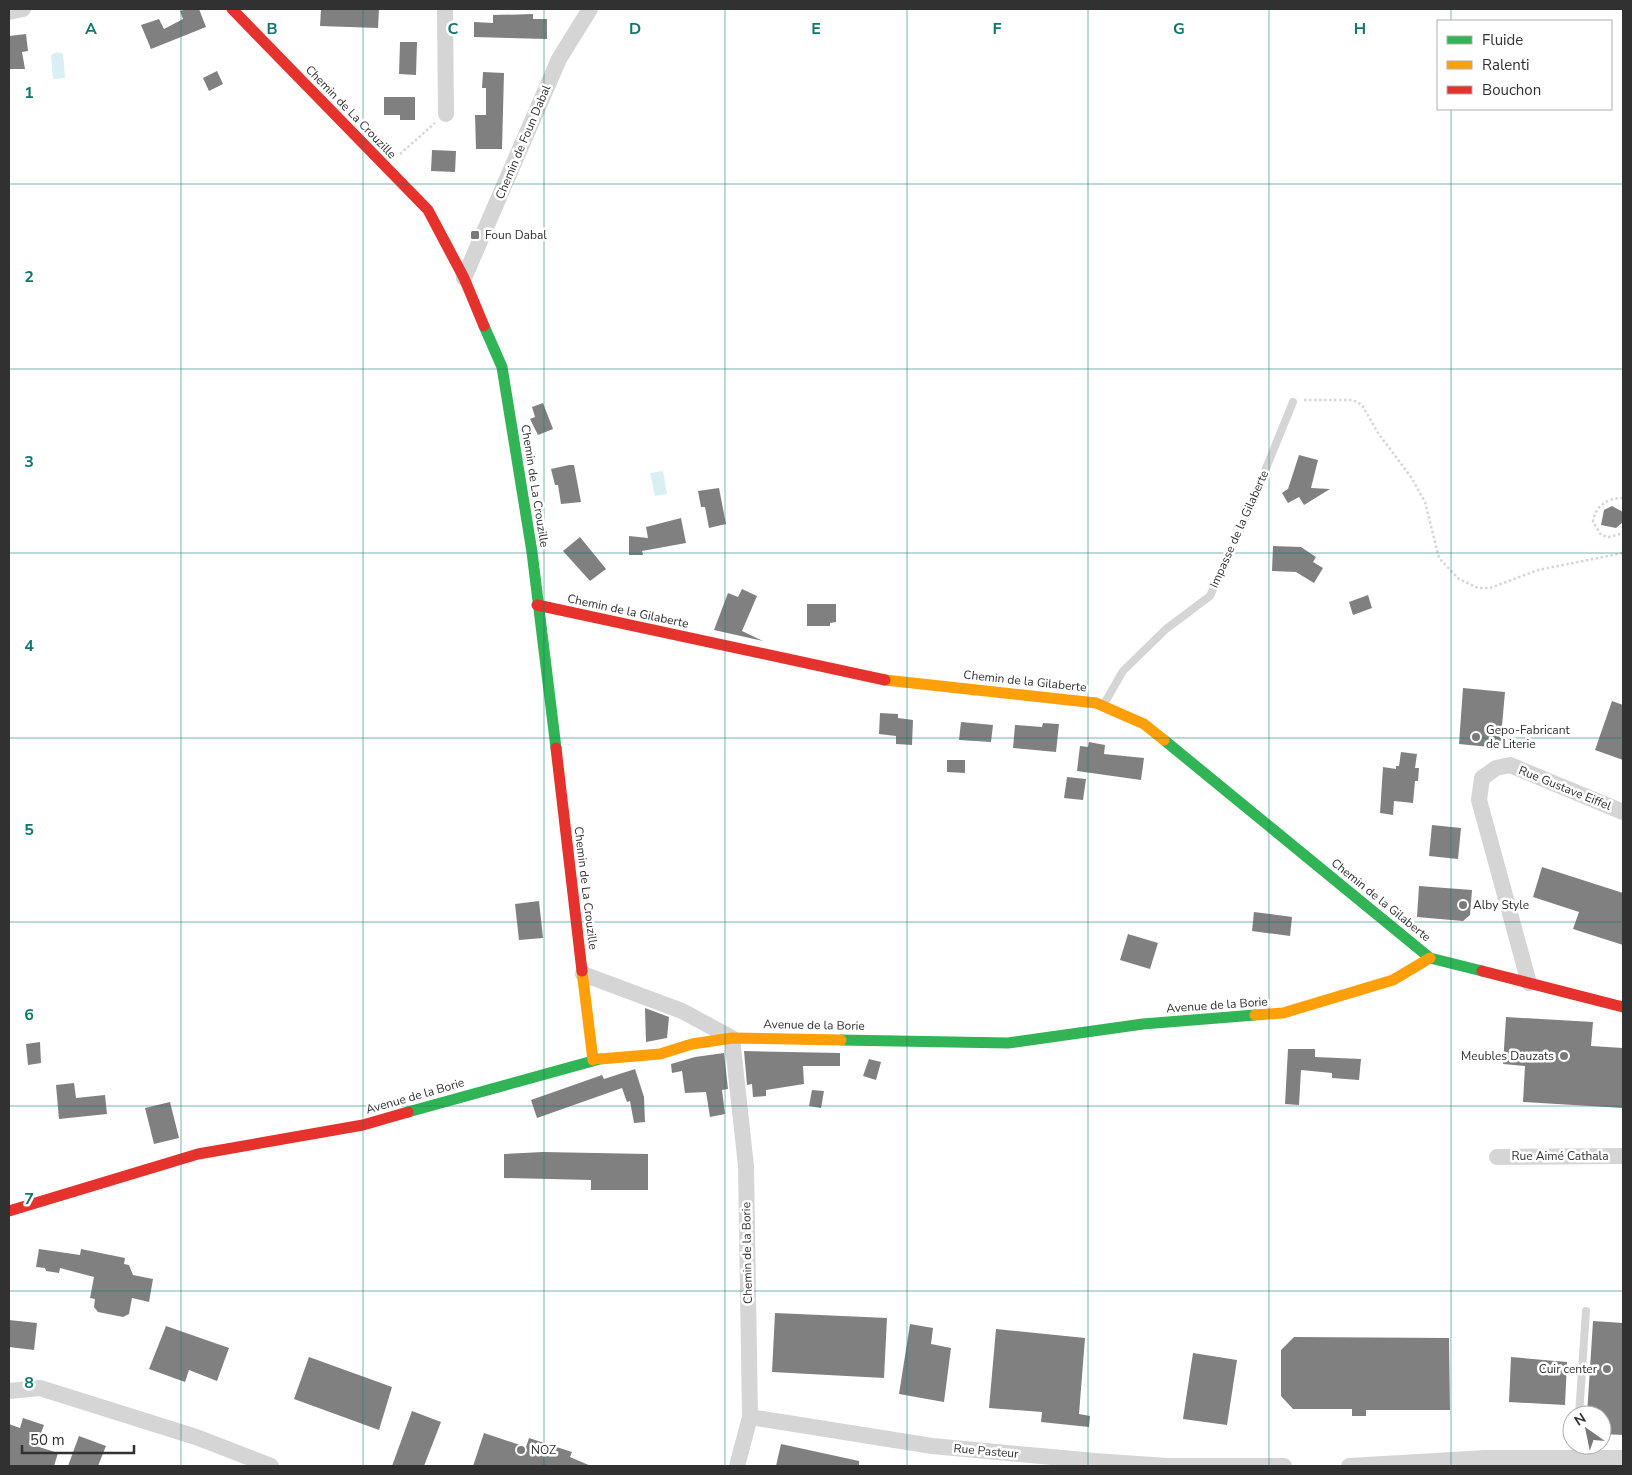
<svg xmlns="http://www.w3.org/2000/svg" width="1632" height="1475" viewBox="0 0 1632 1475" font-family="'Nunito Sans',sans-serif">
  <rect width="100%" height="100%" fill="#fff"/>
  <g fill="#daeff4">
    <polygon points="57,52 63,54 65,78 53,79 51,55"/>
    <polygon points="663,471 667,494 655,496 650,473"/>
  </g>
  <g fill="#808080">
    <polygon points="187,9 199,9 206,27 151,49 141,25 159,19 164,29 183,19 180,11"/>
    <polygon points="321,9 379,9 378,28 320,26"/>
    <polygon points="533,14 533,19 547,19 547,39 474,37 474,22 493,23 493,15"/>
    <polygon points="26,34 28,51 22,52 25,69 9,69 9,36"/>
    <polygon points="400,42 417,42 416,75 399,74"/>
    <polygon points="217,71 223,84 209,91 203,78"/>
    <polygon points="483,72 504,73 502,149 476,149 475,115 486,115 486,88 482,88"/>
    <polygon points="384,97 415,97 415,120 400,120 400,115 384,115"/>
    <polygon points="432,150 456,151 455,172 431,171"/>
    <polygon points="543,403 553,429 538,435 530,419 535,417 532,407"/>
    <polygon points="1299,455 1318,460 1311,488 1330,489 1304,505 1299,497 1288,503 1282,493 1288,489"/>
    <polygon points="569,465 574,465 581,502 561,504 558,485 555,485 551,469"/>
    <polygon points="719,488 726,524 709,528 705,507 701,507 698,491"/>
    <polygon points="1612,506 1623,512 1623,522 1616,528 1601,525 1604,510"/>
    <polygon points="681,518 686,543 642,551 643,555 629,555 629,536 648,538 646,527"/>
    <polygon points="580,537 606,569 590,581 563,551"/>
    <polygon points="1273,546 1301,547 1316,557 1313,562 1323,568 1314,583 1296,572 1272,571"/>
    <polygon points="742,589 757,596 742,631 763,641 714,630 728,593 738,597"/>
    <polygon points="1368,595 1372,608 1353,615 1349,602"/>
    <polygon points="807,604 836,604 836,622 830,623 830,626 807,626"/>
    <polygon points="1463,688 1505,692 1500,748 1459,744"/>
    <polygon points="1612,701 1623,705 1623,760 1595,750"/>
    <polygon points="880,713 898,714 898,718 913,720 912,745 896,744 896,736 879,734"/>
    <polygon points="961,722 993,725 991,742 959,740"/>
    <polygon points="1043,723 1059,724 1056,752 1013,748 1015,725 1042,727"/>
    <polygon points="1089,742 1105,745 1104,754 1144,758 1141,780 1077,771 1080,746 1088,747"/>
    <polygon points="1401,752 1417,754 1415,768 1419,768 1418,781 1415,781 1413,803 1394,801 1393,815 1380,813 1383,767 1396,769 1396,766 1399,766"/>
    <polygon points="947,760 965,760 965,773 947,772"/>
    <polygon points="1067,777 1086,779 1083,800 1064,798"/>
    <polygon points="1432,825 1461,828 1458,859 1429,856"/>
    <polygon points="1542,867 1623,893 1623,945 1573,929 1579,912 1533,897"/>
    <polygon points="1419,886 1472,890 1470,915 1463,921 1417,917"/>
    <polygon points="539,901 543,938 519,940 515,904"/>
    <polygon points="1254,912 1292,917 1290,936 1252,931"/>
    <polygon points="1128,934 1158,943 1150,969 1120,960"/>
    <polygon points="645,1008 669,1017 667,1038 646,1042"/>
    <polygon points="1506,1017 1593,1022 1591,1046 1623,1048 1623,1108 1523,1102 1525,1066 1503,1064"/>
    <polygon points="40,1042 41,1063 28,1065 26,1044"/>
    <polygon points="1288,1049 1315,1049 1315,1057 1361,1059 1359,1080 1332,1078 1332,1073 1301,1070 1299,1105 1285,1104"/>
    <polygon points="744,1051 840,1053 840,1066 803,1066 804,1084 766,1090 766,1096 753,1097 752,1084 747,1085"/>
    <polygon points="724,1053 728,1089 722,1090 725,1114 710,1117 706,1092 685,1093 682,1071 672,1073 671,1064 695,1057"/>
    <polygon points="869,1059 881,1062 876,1080 863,1076"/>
    <polygon points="635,1069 644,1097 645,1122 634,1123 630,1101 627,1102 622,1088 537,1118 531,1100 602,1075 604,1079"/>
    <polygon points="74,1083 76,1098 105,1095 107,1114 59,1119 56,1085"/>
    <polygon points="812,1090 824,1091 821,1108 809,1106"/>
    <polygon points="170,1102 179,1138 154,1144 145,1108"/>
    <polygon points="543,1152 648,1154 648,1190 591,1190 591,1180 504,1178 504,1154"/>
    <polygon points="39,1249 80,1255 81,1249 125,1258 124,1264 129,1265 133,1275 153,1279 149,1302 132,1298 129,1314 123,1317 98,1312 94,1307 95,1299 90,1298 94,1277 60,1268 59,1273 46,1271 45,1268 36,1267"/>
    <polygon points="775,1313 887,1318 884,1378 772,1372"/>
    <polygon points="9,1320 37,1323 34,1350 9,1347"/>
    <polygon points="1593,1321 1623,1323 1623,1435 1602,1434 1602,1415 1587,1415"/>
    <polygon points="910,1324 933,1328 931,1344 951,1348 944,1402 899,1394"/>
    <polygon points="166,1326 229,1348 217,1381 189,1370 185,1382 149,1369"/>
    <polygon points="996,1329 1085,1338 1079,1414 1090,1416 1089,1427 1041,1422 1042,1412 989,1408"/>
    <polygon points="1294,1337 1449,1338 1450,1410 1366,1410 1366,1416 1352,1416 1352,1409 1293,1409 1281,1396 1281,1350"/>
    <polygon points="1193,1353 1237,1360 1227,1425 1183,1419"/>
    <polygon points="309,1357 392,1387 379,1430 294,1399"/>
    <polygon points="1511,1357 1567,1362 1565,1405 1509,1402"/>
    <polygon points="412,1411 441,1422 424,1466 392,1466"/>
    <polygon points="23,1418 44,1425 36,1446 58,1453 54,1466 9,1466 9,1424 20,1428"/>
    <polygon points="484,1433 526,1447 529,1438 572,1452 570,1457 591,1466 473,1466"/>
    <polygon points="79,1436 106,1446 98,1466 68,1466"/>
    <polygon points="781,1444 859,1461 859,1466 776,1466"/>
  </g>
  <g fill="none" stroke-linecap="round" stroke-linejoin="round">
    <g stroke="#d5d5d5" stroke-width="2.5" stroke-dasharray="2.5 2.5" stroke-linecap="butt">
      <polyline points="400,154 435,123"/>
      <polyline points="1304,400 1353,400 1362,405 1378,433 1411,477 1425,502 1439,558 1459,579 1478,588 1490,588 1538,570 1623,553"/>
      <path d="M1623,498C1607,498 1595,506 1593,522L1601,535L1609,537L1623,533"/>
    </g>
    <g stroke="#d5d5d5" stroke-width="8">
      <polyline points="1104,704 1123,671 1166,629 1210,596 1249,510 1293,402"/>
      <polyline points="1579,1415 1586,1311"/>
      <polyline points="1576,1458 1577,1445"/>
    </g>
    <g stroke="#d5d5d5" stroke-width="16">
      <polyline points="445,9 446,114"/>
      <polyline points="9,12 23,9"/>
      <polyline points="464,278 559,59 590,9"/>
      <polyline points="583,974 682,1011 732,1038 746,1166 750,1417 737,1466"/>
      <polyline points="1529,983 1479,800 1482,778 1496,768 1510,765 1623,812"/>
      <polyline points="1497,1157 1623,1156"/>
      <polyline points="9,1391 40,1388 196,1437 271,1466"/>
      <polyline points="750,1417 932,1446 1095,1461 1167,1466 1284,1466"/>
      <polyline points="1349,1466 1487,1458 1623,1458"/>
    </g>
    <g stroke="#30b455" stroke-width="11">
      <polyline points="484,326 502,367 532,552 556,748"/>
      <polyline points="1164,740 1430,958 1482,971"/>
      <polyline points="841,1040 1008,1043 1143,1024 1255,1015"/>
      <polyline points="408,1112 600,1059"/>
    </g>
    <g stroke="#ff9f0a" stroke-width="11">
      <polyline points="885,680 1096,703 1144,724 1164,740"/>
      <polyline points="582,971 593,1060"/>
      <polyline points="1255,1015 1283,1013 1393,980 1430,958"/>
      <polyline points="600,1059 660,1054 692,1044 732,1038 841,1040"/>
    </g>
    <g stroke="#e5322d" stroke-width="11">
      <polyline points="232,9 428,210 464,278 484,326"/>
      <polyline points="537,605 885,680"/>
      <polyline points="556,748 582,971"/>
      <polyline points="1482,971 1623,1007"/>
      <polyline points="9,1211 198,1154 363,1125 408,1112"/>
    </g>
  </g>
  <path fill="none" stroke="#0f766e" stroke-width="1" stroke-opacity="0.55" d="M181,9V1466M363,9V1466M544,9V1466M725,9V1466M907,9V1466M1088,9V1466M1269,9V1466M1451,9V21M1451,109V1466M9,184H1623M9,369H1623M9,553H1623M9,738H1623M9,922H1623M9,1106H1623M9,1291H1623"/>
  <g fill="#797979" stroke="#fff" stroke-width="2">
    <rect x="470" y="230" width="10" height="10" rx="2.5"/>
    <circle cx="1476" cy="737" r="5"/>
    <circle cx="1463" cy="905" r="5"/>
    <circle cx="1564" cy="1056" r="5"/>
    <circle cx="1607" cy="1369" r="5"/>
    <circle cx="521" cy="1450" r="5"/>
  </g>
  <g text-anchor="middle" stroke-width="5" stroke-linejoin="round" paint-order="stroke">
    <g font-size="12" fill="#313131" stroke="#fff">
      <text transform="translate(351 112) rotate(46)" y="4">Chemin de La Crouzille</text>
      <text transform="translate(523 142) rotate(-67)" y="4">Chemin de Foun Dabal</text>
      <text transform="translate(535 486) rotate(81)" y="4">Chemin de La Crouzille</text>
      <text transform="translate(1239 529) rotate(-66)" y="4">Impasse de la Gilaberte</text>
      <text transform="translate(628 611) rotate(12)" y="4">Chemin de la Gilaberte</text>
      <text transform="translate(1025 681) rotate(6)" y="4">Chemin de la Gilaberte</text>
      <text transform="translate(1565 788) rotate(22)" y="4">Rue Gustave Eiffel</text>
      <text transform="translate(586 888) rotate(83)" y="4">Chemin de La Crouzille</text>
      <text transform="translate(1381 900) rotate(39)" y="4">Chemin de la Gilaberte</text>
      <text transform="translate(1217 1005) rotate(-4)" y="4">Avenue de la Borie</text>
      <text transform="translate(814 1025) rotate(1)" y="4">Avenue de la Borie</text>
      <text transform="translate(415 1096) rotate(-16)" y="4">Avenue de la Borie</text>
      <text x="1560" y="1160">Rue Aimé Cathala</text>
      <text transform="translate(747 1253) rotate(-91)" y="4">Chemin de la Borie</text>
      <text transform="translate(986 1451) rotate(5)" y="4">Rue Pasteur</text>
    </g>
    <g font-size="12" fill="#313131" stroke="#fff" text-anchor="start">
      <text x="485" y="239">Foun Dabal</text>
      <text x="1486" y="734">Gepo-Fabricant<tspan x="1486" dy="14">de Literie</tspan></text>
      <text x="1473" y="909">Alby Style</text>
      <text x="1554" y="1060" text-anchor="end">Meubles Dauzats</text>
      <text x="1597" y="1373" text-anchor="end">Cuir center</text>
      <text x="531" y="1454">NOZ</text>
    </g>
  </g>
  <g font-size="16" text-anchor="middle" font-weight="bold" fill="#0f766e" stroke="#fff" stroke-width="5" stroke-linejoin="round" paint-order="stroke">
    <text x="91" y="34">A</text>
    <text x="272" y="34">B</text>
    <text x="453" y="34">C</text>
    <text x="635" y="34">D</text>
    <text x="816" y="34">E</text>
    <text x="997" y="34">F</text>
    <text x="1179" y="34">G</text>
    <text x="1360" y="34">H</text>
    <text x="29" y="98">1</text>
    <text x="29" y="282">2</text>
    <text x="29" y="467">3</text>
    <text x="29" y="651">4</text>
    <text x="29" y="835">5</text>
    <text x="29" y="1020">6</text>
    <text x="29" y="1204">7</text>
    <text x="29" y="1388">8</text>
  </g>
  <rect width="1632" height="1475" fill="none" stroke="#313131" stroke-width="20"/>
  <rect x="1437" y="20" width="175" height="90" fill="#ffffff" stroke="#adadad"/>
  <rect x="1447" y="36" width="25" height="8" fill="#30b455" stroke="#adadad"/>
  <text x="1482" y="45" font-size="15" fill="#313131">Fluide</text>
  <rect x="1447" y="61" width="25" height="8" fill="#ff9f0a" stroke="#adadad"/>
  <text x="1482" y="70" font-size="15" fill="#313131">Ralenti</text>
  <rect x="1447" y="86" width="25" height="8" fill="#e5322d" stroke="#adadad"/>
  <text x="1482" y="95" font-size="15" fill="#313131">Bouchon</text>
  <g transform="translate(1587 1430) rotate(327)"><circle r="24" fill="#ffffff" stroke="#adadad"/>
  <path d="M0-4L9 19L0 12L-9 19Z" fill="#797979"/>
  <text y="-8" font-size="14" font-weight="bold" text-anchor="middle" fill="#313131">N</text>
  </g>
  <path d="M22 1445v8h112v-8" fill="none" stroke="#313131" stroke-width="2.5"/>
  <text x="30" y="1445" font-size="15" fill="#313131" stroke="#ffffff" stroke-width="4" paint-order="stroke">50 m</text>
</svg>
